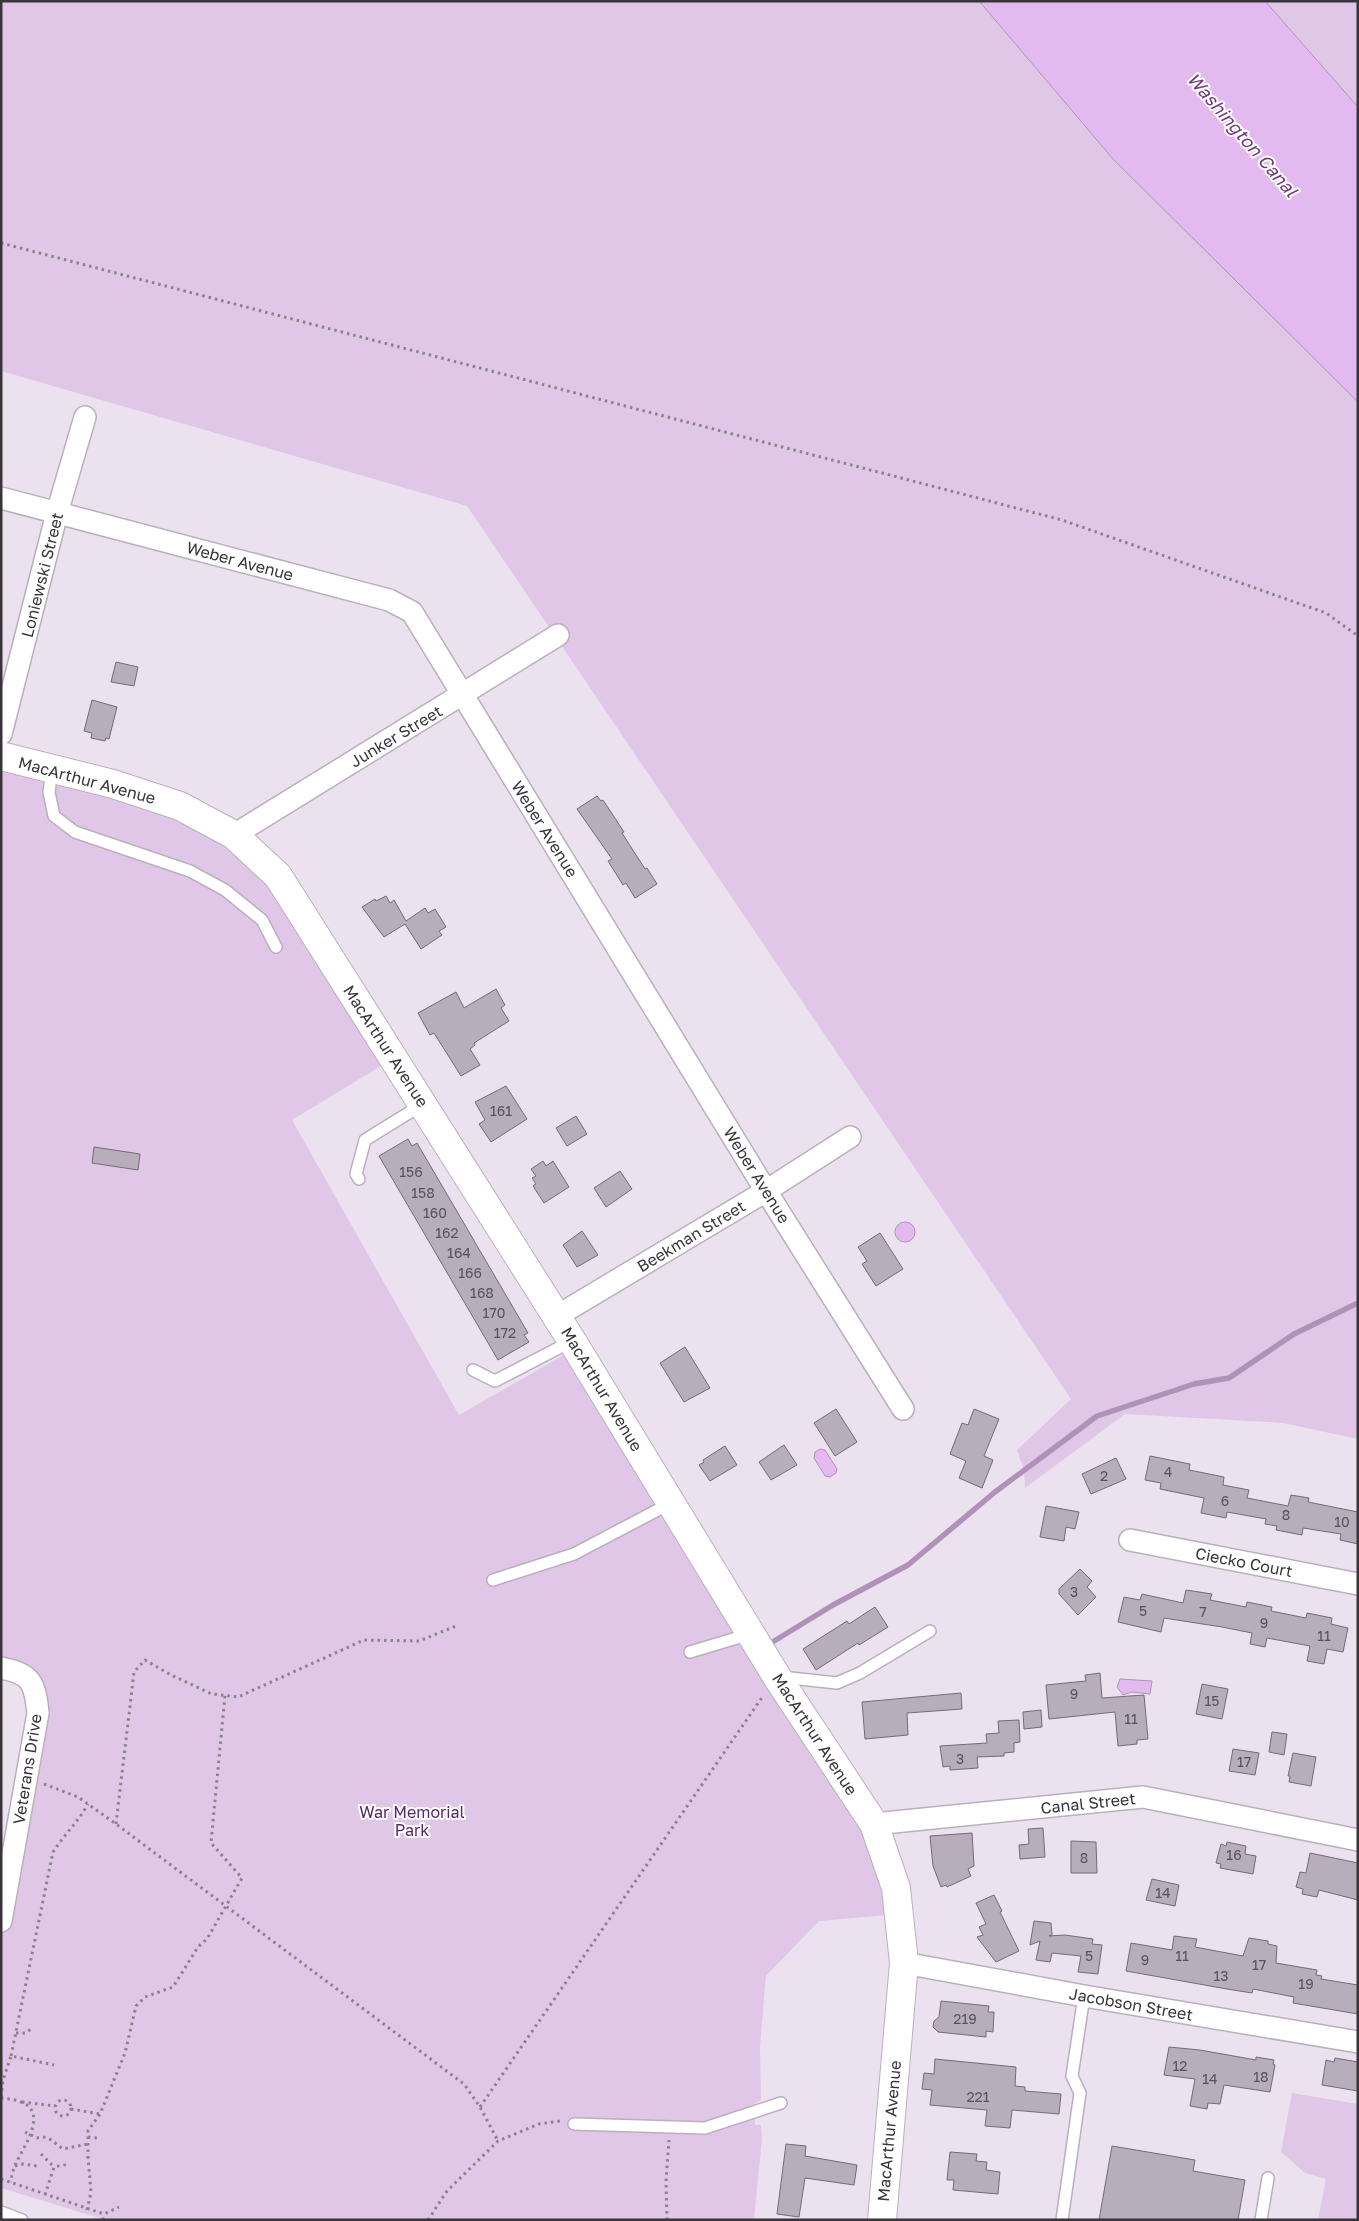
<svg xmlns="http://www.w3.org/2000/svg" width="1359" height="2221" viewBox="0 0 1359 2221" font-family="'Golos Text',sans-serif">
  <rect width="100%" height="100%" fill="#ece2ef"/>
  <g fill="#e0c7e7">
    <polygon points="1,1 979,1 1113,159 1346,388 1358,402 1358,1439 1283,1423 1125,1414 1025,1488 1024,1470 1017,1450 1071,1399 467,506 1,371"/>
    <polygon points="1265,1 1358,1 1358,107"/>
    <polygon points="1,756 234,835 394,1058 292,1120 459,1415 576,1348 874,1824 900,1914 819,1921 766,1976 760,2047 761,2100 755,2103 755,2125 761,2125 762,2139 754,2220 106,2220 1,2188 1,1921 34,1686 1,1668"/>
    <polygon points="1292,2093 1358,2104 1358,2220 1318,2220 1326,2179 1305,2173 1281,2152"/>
  </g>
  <g fill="#e3baef" stroke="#b092b9">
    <polygon points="979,1 1265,1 1358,107 1358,402 1113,159"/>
    <circle cx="905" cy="1232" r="10"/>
    <polygon points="820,1449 825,1450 837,1469 836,1473 830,1477 825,1476 814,1458 815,1452"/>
    <polygon points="1120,1679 1152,1681 1150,1694 1132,1692 1123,1695 1117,1687"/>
  </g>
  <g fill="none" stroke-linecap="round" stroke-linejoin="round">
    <polyline stroke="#b092b9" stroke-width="5.5" points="766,1646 833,1605 908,1565 995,1492 1097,1416 1194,1384 1229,1378 1294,1334 1358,1303"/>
  </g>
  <g fill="#b8adbb" stroke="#746b77">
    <polygon points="116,662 138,667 134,686 111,682"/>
    <polygon points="92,700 117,707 109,739 106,738 105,741 91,738 92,733 84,731"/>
    <polygon points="597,796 601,801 603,800 624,832 622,833 645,869 647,868 657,884 635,898 626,883 623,885 608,861 612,859 577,809"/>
    <polygon points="386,896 390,903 394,900 406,921 425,908 428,913 435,909 446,927 439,931 442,935 421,949 405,924 384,937 362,907 375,899 376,901"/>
    <polygon points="496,989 505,1005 501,1008 509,1021 474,1043 475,1045 470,1049 480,1065 461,1076 434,1033 430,1035 418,1013 456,992 464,1008"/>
    <polygon points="506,1086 527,1119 491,1142 479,1124 485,1120 475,1102"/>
    <polygon points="576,1116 587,1134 567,1146 556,1128"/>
    <polygon points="408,1139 412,1146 417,1143 528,1333 524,1335 529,1342 498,1360 379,1156"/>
    <polygon points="94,1147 140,1154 138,1170 92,1163"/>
    <polygon points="543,1161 546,1166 553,1161 569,1187 544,1203 533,1186 536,1184 532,1178 536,1176 531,1169"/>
    <polygon points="620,1171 632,1189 606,1207 594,1188"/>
    <polygon points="582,1231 598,1255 577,1267 563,1245"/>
    <polygon points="880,1233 903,1269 876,1286 862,1264 867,1261 858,1247"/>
    <polygon points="685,1347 710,1388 684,1402 660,1363"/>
    <polygon points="836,1409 857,1442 835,1456 814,1423"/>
    <polygon points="974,1409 999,1419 984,1456 993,1460 982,1488 959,1478 966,1461 950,1454 962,1423 968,1425"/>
    <polygon points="784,1445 797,1465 771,1480 759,1462"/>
    <polygon points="725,1446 737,1465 710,1481 699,1465 704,1462 703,1460"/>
    <polygon points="1150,1456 1190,1464 1189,1470 1224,1477 1223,1485 1249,1490 1247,1498 1288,1506 1291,1495 1309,1498 1308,1502 1358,1512 1358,1544 1340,1540 1341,1534 1303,1528 1302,1535 1276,1530 1277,1526 1265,1524 1266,1519 1227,1512 1226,1518 1201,1513 1204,1498 1160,1489 1161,1483 1145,1480"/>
    <polygon points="1116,1458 1126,1479 1091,1494 1082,1474"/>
    <polygon points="1046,1506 1079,1512 1075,1529 1066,1527 1064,1541 1040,1537"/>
    <polygon points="1080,1569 1092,1581 1087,1587 1096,1597 1078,1615 1059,1594 1059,1589"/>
    <polygon points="1186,1590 1212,1594 1210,1600 1246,1607 1247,1602 1272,1607 1271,1611 1306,1618 1307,1613 1332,1618 1331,1624 1348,1628 1343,1652 1327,1649 1324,1664 1307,1661 1310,1646 1267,1638 1265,1647 1250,1644 1252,1633 1222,1627 1164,1618 1161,1632 1118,1622 1124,1597 1140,1600 1142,1594 1183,1603"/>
    <polygon points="875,1607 888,1627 859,1645 858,1643 816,1670 803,1649 847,1621 849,1624"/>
    <polygon points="1100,1673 1102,1698 1144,1695 1148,1739 1137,1740 1137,1744 1118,1746 1115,1712 1049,1719 1046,1685 1086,1681 1085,1675"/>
    <polygon points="1202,1684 1228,1689 1222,1719 1196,1714"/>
    <polygon points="961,1693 962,1709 907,1713 908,1735 865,1739 862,1702"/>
    <polygon points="1041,1710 1042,1727 1024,1729 1023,1712"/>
    <polygon points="1019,1720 1020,1742 1014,1743 1014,1752 1004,1753 1004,1756 977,1757 978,1768 950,1770 950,1766 943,1767 940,1746 987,1743 986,1734 999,1733 998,1721"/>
    <polygon points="1272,1732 1287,1734 1284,1755 1269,1752"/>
    <polygon points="1233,1749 1259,1753 1255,1775 1229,1771"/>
    <polygon points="1293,1753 1316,1757 1311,1786 1289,1782 1290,1776 1288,1776"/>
    <polygon points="1043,1828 1045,1857 1020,1859 1019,1845 1029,1844 1028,1829"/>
    <polygon points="972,1833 974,1866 968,1869 971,1876 947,1887 946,1885 941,1887 933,1866 930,1836"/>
    <polygon points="1071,1841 1096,1842 1097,1873 1071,1873"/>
    <polygon points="1227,1842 1246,1846 1245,1854 1256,1856 1253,1874 1220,1868 1221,1864 1216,1863 1221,1844 1226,1846"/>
    <polygon points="1310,1853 1358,1863 1358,1900 1319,1890 1317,1897 1302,1894 1303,1889 1296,1887 1300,1872 1306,1873"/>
    <polygon points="1152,1879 1179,1885 1175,1906 1146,1900"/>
    <polygon points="994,1895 1002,1911 1000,1912 1019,1951 996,1962 977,1937 983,1935 979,1927 986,1924 976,1903"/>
    <polygon points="1034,1921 1051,1923 1052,1935 1049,1936 1065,1935 1093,1939 1092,1944 1102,1945 1098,1974 1078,1972 1081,1956 1052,1953 1050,1962 1036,1960 1040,1941 1030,1945"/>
    <polygon points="1174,1936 1197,1939 1195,1947 1243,1956 1249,1938 1268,1941 1268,1944 1277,1946 1276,1963 1317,1970 1316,1975 1322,1976 1321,1979 1358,1985 1358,2014 1293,2003 1294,1997 1253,1989 1252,1993 1227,1989 1126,1971 1131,1943 1172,1950"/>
    <polygon points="941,2001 989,2006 988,2012 994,2012 993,2032 986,2031 986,2037 938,2032 933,2027 934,2021 939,2017"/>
    <polygon points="1169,2047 1200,2050 1256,2060 1256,2057 1274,2060 1273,2064 1275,2065 1270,2092 1224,2085 1220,2104 1208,2103 1207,2109 1190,2106 1195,2079 1164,2075"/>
    <polygon points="1335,2058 1358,2062 1358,2091 1322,2085 1326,2060 1334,2062"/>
    <polygon points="935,2059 1016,2067 1015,2086 1025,2087 1025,2091 1061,2094 1059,2114 1012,2110 1010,2128 985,2126 987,2110 930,2105 932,2090 922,2089 924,2073 934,2074"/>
    <polygon points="786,2144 806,2146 805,2156 857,2165 854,2185 805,2178 799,2217 777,2214"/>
    <polygon points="1112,2146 1195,2160 1193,2171 1245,2180 1238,2220 1099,2220"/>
    <polygon points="950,2152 977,2154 976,2161 987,2162 986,2170 1000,2172 998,2194 953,2190 954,2180 947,2180"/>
  </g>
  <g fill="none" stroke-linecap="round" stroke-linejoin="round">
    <g stroke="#bab0bd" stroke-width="14">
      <g id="service">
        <polyline points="52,769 49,792 54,816 75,832 190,871 225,890 262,920 276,947"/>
        <polyline points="359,1179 356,1174 365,1140 423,1104"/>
        <polyline points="473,1370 495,1381 572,1341"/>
        <polyline points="493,1580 574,1554 671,1503"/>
        <polyline points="690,1652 750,1634"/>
        <polyline points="781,1677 837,1683 860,1673 930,1631"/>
        <polyline points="574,2124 705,2128 781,2103"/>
        <polyline points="1,2212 22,2220"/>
        <polyline points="1062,2220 1080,2093 1072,2076 1084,1996"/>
        <polyline points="1261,2220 1268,2178"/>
      </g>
    </g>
    <g stroke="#bab0bd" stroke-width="24">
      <g id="minor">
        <polyline points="1,498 389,600 412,612 766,1191 903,1409"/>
        <polyline points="1,734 57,513 85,417"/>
        <polyline points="234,835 558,635"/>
        <polyline points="557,1316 766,1191 850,1137"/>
        <polyline points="1130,1540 1358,1584"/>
        <path d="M1,1668C32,1673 35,1684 38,1713L1,1921"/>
        <polyline points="874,1824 1143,1797 1358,1840"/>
        <polyline points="904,1963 1084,1996 1358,2042"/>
      </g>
    </g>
    <g stroke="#bab0bd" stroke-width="30">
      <polyline id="tertiary" points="1,756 113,784 180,806 234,835 278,876 572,1341 777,1677 874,1824 896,1888 904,1963 882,2220"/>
    </g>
    <g stroke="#8a838c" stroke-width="3" stroke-dasharray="2.5 4" stroke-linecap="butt">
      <polyline points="1,243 1062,520 1326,613 1358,636"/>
      <polyline points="44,1784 78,1797 116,1824 464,2084 480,2107 498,2141"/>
      <polyline points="116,1824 134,1672 145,1660 171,1675 212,1694 238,1697 364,1640 419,1641 456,1626"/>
      <polyline points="16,2033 26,2033 33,2027"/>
      <path d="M11,2056L53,1852C64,1835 78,1822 88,1804"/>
      <polyline points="1,2097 3,2080 11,2056 54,2065"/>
      <path d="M1,2098C7,2099 15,2099 21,2102C49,2112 23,2148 16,2163C13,2169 12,2176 10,2182"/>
      <circle cx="63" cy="2108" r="8"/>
      <polyline points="22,2102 55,2106"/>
      <polyline points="480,2107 763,1696"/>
      <polyline points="71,2109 100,2114"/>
      <path d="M25,2132L37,2138C48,2134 54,2143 63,2149L88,2144"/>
      <polyline points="88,2137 98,2138"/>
      <polyline points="41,2154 54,2167"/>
      <polyline points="15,2166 23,2164 37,2166"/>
      <polyline points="1,2179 104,2214 119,2207"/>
      <polyline points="45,2195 54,2167 69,2164"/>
      <polyline points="87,2210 91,2192 88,2157 88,2131 100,2114 125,2053 136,2006 145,1997 173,1987 198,1947 207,1939 242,1878 211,1843 225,1695"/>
      <polyline points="103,2220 104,2214"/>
      <polyline points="428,2220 447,2191 498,2141 539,2124 560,2121"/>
      <polyline points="667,2220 666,2182 669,2140"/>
    </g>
    <use href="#service" stroke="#fff" stroke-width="11"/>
    <use href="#minor" stroke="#fff" stroke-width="21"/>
    <use href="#tertiary" stroke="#fff" stroke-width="28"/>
  </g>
  <g text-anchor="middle" stroke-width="4" stroke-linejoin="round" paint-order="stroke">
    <g font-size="14" fill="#58525a">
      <text x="501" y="1116">161</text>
      <text x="411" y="1177">156</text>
      <text x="423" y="1198">158</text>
      <text x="435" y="1218">160</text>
      <text x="447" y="1238">162</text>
      <text x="459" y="1258">164</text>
      <text x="470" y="1278">166</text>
      <text x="482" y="1298">168</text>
      <text x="494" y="1318">170</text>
      <text x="505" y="1338">172</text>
      <text x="1168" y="1477">4</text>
      <text x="1104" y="1481">2</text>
      <text x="1225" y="1506">6</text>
      <text x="1286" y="1520">8</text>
      <text x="1342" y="1527">10</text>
      <text x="1074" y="1597">3</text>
      <text x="1143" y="1616">5</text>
      <text x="1203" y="1617">7</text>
      <text x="1264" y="1628">9</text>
      <text x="1324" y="1641">11</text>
      <text x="1074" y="1699">9</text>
      <text x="1212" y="1706">15</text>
      <text x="1131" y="1724">11</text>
      <text x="960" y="1764">3</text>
      <text x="1244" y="1767">17</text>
      <text x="1234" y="1860">16</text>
      <text x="1084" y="1863">8</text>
      <text x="1163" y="1898">14</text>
      <text x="1089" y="1961">5</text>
      <text x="1182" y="1961">11</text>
      <text x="1145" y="1965">9</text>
      <text x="1259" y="1970">17</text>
      <text x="1221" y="1981">13</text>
      <text x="1306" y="1989">19</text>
      <text x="965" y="2024">219</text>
      <text x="1180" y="2071">12</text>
      <text x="1261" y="2082">18</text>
      <text x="1210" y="2084">14</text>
      <text x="978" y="2102">221</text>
    </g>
    <g font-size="16" fill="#38343a" stroke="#fff">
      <text transform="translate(240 561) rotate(15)" y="6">Weber Avenue</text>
      <text transform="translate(42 575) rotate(-76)" y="6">Loniewski Street</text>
      <text transform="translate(396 736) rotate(-31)" y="6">Junker Street</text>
      <text transform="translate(87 780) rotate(15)" y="6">MacArthur Avenue</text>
      <text transform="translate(545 829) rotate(58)" y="6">Weber Avenue</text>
      <text transform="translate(386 1046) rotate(57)" y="6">MacArthur Avenue</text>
      <text transform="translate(757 1175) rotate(58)" y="6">Weber Avenue</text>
      <text transform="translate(691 1236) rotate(-31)" y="6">Beekman Street</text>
      <text transform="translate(602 1389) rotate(59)" y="6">MacArthur Avenue</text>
      <text transform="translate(1244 1562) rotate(11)" y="6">Ciecko Court</text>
      <text transform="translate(815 1734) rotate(57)" y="6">MacArthur Avenue</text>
      <text transform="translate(27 1769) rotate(-81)" y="6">Veterans Drive</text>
      <text transform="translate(1088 1803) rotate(-6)" y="6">Canal Street</text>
      <text transform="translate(1131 2004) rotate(10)" y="6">Jacobson Street</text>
      <text transform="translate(889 2131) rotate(-85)" y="6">MacArthur Avenue</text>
    </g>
    <g font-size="16" fill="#582866" stroke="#fff">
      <text x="412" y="1818">War Memorial<tspan x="412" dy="18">Park</tspan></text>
    </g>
    <g font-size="18" font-style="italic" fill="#6e3c7c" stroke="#fff">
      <text transform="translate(1242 135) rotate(49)" y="6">Washington Canal</text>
    </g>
  </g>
  <rect width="1359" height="2221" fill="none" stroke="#38343a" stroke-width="5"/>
</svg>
